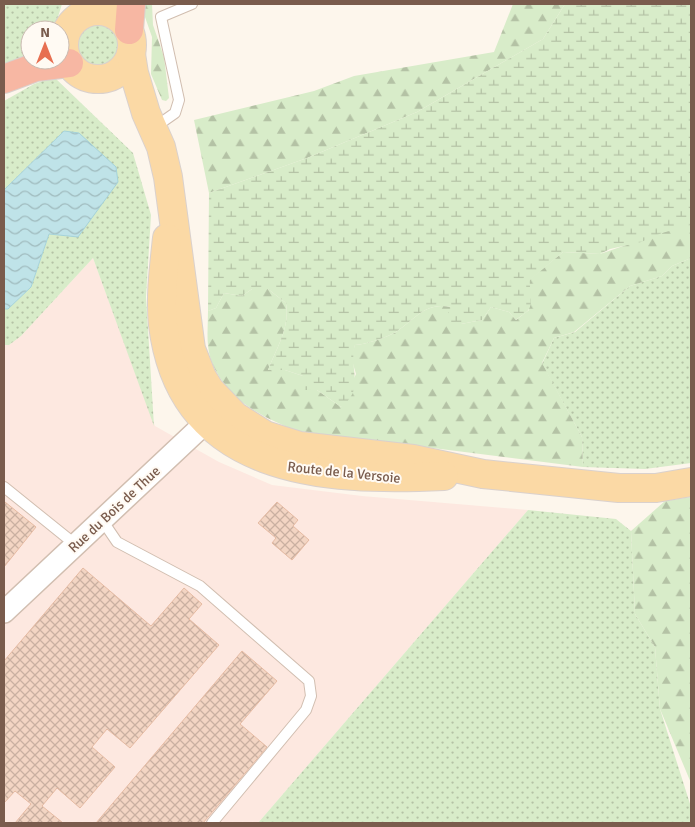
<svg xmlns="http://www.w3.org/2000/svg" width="695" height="827" viewBox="0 0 695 827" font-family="Signika,sans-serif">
  <defs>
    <pattern id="grass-dots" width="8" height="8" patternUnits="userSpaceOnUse" patternTransform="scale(1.25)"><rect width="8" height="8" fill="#d8ecc9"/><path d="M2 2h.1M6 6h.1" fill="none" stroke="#b4c2a5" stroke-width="1.8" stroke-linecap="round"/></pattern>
    <pattern id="forest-firs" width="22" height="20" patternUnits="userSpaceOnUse" patternTransform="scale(1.25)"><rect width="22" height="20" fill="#d8ecc9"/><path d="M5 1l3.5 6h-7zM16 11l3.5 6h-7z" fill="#b4c2a5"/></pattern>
    <pattern id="wetland-marsh" width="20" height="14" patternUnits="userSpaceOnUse" patternTransform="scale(1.25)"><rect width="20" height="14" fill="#d8ecc9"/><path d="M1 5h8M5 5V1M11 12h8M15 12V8" fill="none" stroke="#b4c2a5"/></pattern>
    <pattern id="water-waves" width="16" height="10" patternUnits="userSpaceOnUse" patternTransform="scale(1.25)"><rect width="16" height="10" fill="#bfe3e8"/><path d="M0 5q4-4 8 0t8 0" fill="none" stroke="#a0bbbe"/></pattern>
    <pattern id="building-cross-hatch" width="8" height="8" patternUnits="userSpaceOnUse" patternTransform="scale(1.25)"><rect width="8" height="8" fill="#f3d5c3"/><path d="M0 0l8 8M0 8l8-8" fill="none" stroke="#cab0a1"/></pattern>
  </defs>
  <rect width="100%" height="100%" fill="#fdf6ec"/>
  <polygon fill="#fde8e0" points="93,258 155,426 219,462 272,485 362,496 528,510 258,823 4,823 4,345 9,345 21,336"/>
  <g fill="url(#grass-dots)">
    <polygon points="4,4 62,4 54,30 30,30 30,60 4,72"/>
    <circle cx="98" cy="45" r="24"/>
    <polygon points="54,77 133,153 151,215 146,297 154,426 93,258 21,336 9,345 4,345 4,309 8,309 31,287 49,234 78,236 64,131 4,190 4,101 34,84"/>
    <polygon points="691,258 691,463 645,469 583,467 582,437 542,364 554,338 575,332 630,286 662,276 672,266"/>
    <polygon points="528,510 616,519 631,531 635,614 655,647 660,709 691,807 691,823 258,823"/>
  </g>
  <g fill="url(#forest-firs)">
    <polygon points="144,4 152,4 153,25 164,57 169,98 166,101 162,100 151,74 152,37 145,17"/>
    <polygon points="513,4 565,4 543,39 417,112 307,158 209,193 194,120 314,91 354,76 494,52"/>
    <path d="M687,224L691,225V258L672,266L662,276L630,286L574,332L554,338L542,363L582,437L583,467L298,431C261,418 223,397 210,357C206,342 208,326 208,311L216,308L224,293L242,296L252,289H268L286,303C290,328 277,347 268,370H285L303,376L317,390L341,407L356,374L351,357L355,345C367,344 385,338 396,332C416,319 424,302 451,307L461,324L482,320L491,307L509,312L516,320L529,310V280L563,252L600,254Z"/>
    <polygon points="691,497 691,783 660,709 655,647 635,614 631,531 665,501"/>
  </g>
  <path fill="url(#wetland-marsh)" d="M565,4H691V225L662,233L641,242L610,249L600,254L563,252L530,280C529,287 533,304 529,309C527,313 520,316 516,320L509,312L491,307L482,320L461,324L455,331L449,327L446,318L451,307C424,302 416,319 396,332C385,338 367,344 355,345C348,368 366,389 341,407L317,390H304L303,376L285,370H268C277,347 290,328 286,303L268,289H252L242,296L224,293L216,308L208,311L209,193L307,158L417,112L543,39Z"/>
  <polygon fill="url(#water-waves)" stroke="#a5d3da" points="64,131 79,133 116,167 118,182 78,237 49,234 31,287 8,309 4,309 4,190"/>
  <g fill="url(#building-cross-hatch)" stroke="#e6bba3">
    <polygon points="5,502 36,527 4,567 4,503"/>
    <polygon points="277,502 298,520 293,526 309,540 292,560 272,543 276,538 258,523"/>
    <polygon points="83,568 151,626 184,588 202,604 189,619 219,645 130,748 107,729 92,747 115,767 80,808 57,788 42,806 63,823 15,823 31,804 15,791 4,803 4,661"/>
    <polygon points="242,651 277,681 240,724 267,747 203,823 96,823"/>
  </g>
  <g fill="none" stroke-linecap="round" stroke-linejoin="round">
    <g stroke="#d1beb0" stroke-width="12">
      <g id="lane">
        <polyline points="155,127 175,113 179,100 161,17 192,4"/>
        <polyline points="4,487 76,545"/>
        <polyline points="102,520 117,542 200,586 309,681 311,696 306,710 212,823"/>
      </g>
    </g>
    <g stroke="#d1beb0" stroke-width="24">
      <polyline id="street" points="4,612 218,411"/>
    </g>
    <g stroke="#dad1cd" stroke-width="30">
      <g id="primary">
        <circle cx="98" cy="45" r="34"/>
        <polyline points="131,54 134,73 146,113 161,147 168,177 191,349 202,377 210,390 235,416 265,435 300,446 413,459 483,474 619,488 656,488 691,482"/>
        <path d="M167,238C164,267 160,296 163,325C181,474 324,482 444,476"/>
      </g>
    </g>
    <g stroke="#dad1cd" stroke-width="30">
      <g id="highway">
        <polyline points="129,30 131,4"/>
        <polyline points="4,79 36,67 69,63"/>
      </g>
    </g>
    <use href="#lane" stroke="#fff" stroke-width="10"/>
    <use href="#street" stroke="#fff" stroke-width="21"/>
    <use href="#primary" stroke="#fbd9a5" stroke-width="28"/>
    <use href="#highway" stroke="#f7b7a3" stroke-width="28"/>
  </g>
  <g text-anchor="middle" stroke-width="4" stroke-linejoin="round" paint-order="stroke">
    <g font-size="14" fill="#7a5c4d" stroke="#fffaf3">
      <text transform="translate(344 472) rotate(6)" y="5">Route de la Versoie</text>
      <text transform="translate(114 509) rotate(-43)" y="5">Rue du Bois de Thue</text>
    </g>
  </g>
  <rect width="695" height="827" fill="none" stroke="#7a5c4d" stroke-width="10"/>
  <g transform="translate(45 45)"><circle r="24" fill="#fffaf3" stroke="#cabbb1"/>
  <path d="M0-4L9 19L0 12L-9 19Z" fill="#e76f51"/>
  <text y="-8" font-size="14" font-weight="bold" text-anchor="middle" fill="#7a5c4d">N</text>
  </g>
</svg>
